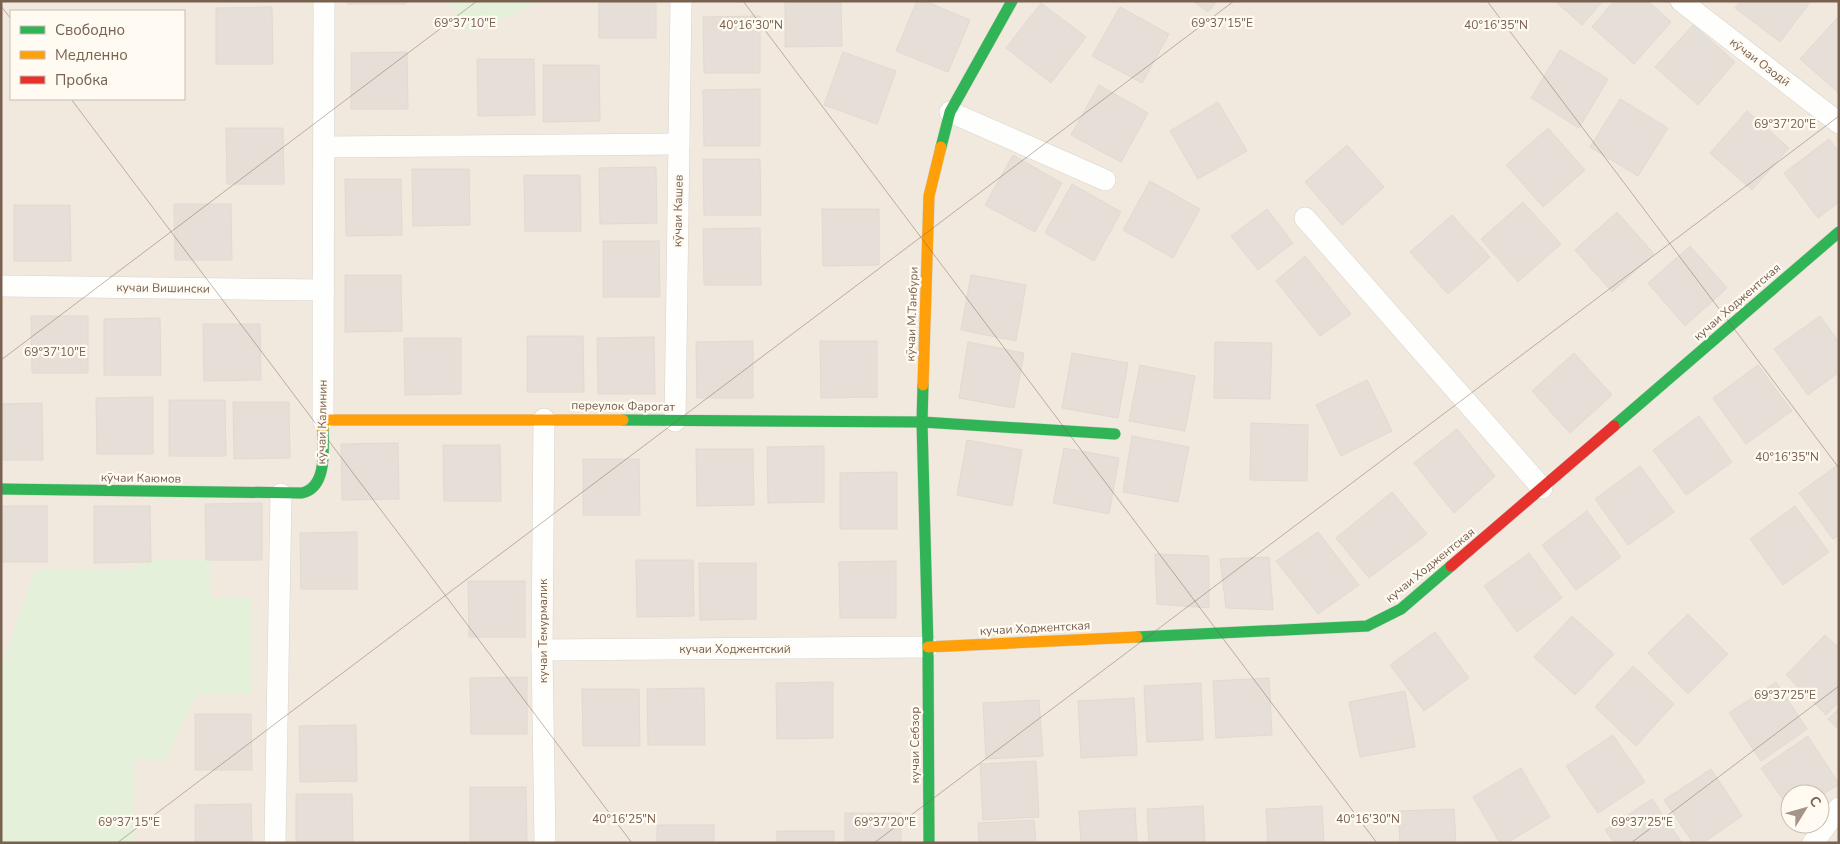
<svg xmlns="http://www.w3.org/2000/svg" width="1840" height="844" viewBox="0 0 1840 844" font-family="'Nunito Sans',sans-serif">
  <rect width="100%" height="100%" fill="#f8f6f0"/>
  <path fill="#f1e9de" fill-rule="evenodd" d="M1,1H1839V843H1ZM11,11H184V99H11ZM1790,794H1820V824H1790Z"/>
  <g fill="#e5f0db">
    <polygon points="450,1 543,1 467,34"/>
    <polygon points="137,560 210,560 211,597 251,597 252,694 197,694 166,759 133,759 134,843 1,843 1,670 35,569 136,569"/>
  </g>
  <g fill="#e5dfd7" stroke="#e1dad2">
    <rect x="348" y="1" width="57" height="3"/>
    <rect x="599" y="1" width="57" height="37"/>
    <polygon points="785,1 841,1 842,46 785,47"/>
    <polygon points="917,1 925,1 970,20 948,72 896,51"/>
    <polygon points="1193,1 1217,1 1208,12"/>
    <polygon points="1555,1 1603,1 1582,25"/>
    <polygon points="1614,1 1648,1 1671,22 1634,64 1592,27"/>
    <polygon points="1740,1 1811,1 1780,42 1735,8"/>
    <polygon points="1041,3 1086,37 1051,83 1006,48"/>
    <polygon points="272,7 273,64 216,64 216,8"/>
    <polygon points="1120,7 1169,34 1142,83 1092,56"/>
    <polygon points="760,16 760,73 704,73 703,17"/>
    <polygon points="1838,17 1839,18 1839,93 1800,59"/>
    <polygon points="1693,25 1735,62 1698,105 1655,67"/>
    <polygon points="1560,50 1608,79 1579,128 1531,98"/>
    <polygon points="407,52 408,109 351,109 351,53"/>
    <polygon points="843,52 896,71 877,124 824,105"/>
    <polygon points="477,59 534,59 535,115 478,116"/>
    <polygon points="543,65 599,65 600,121 543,122"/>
    <polygon points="1099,85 1148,113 1121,162 1071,135"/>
    <polygon points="760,89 760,146 704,146 703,90"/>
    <polygon points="1620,99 1668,128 1638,176 1590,147"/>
    <polygon points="1218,102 1247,151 1198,179 1170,131"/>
    <polygon points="1747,111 1789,148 1752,190 1710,153"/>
    <polygon points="226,128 283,128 284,184 227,184"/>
    <polygon points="1548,128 1585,170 1543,207 1506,165"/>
    <polygon points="1829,139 1839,152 1839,202 1818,218 1784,173"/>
    <polygon points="1347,145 1384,187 1342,225 1305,182"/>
    <polygon points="1013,155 1062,183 1035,232 985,205"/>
    <polygon points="703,159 760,159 761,215 704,215"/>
    <polygon points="656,167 657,223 600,224 599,168"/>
    <polygon points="412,169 469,169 470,225 413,226"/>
    <polygon points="524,175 580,175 581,231 525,231"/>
    <polygon points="345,179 401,179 402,235 346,236"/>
    <polygon points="1150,181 1200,209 1173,258 1123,230"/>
    <polygon points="1072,184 1121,212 1094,261 1045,233"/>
    <polygon points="1523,202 1561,244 1518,282 1481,239"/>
    <polygon points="174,204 231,204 232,260 175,260"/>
    <polygon points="14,205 70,205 71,261 14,261"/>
    <polygon points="822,209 879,209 879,265 823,266"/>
    <polygon points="1267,209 1293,243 1258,270 1231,236"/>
    <polygon points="1617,212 1654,254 1612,292 1575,250"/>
    <polygon points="1452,215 1490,257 1448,294 1410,252"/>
    <polygon points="760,228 761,285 704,285 703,229"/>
    <polygon points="603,241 659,241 660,297 603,297"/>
    <polygon points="1690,246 1727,288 1685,326 1648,283"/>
    <polygon points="1305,256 1351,314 1320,336 1276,281"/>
    <polygon points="345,275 401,275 402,331 345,332"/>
    <polygon points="971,275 1026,285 1016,341 961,330"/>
    <polygon points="31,316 88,316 88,373 32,373"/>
    <polygon points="1820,316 1839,342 1839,372 1808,395 1774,349"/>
    <polygon points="160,318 161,375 104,375 104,319"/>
    <polygon points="203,324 260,324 261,380 204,381"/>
    <polygon points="527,336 583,336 584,392 527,392"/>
    <polygon points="654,337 655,394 598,394 597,338"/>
    <polygon points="404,338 461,338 461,394 405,395"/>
    <polygon points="753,341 753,398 697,398 696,342"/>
    <polygon points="820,341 877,341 877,397 821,398"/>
    <polygon points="968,342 1024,353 1014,408 959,398"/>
    <polygon points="1215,342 1272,343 1270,399 1214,398"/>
    <polygon points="1072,353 1128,363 1118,418 1062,408"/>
    <polygon points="1574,353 1612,395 1570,433 1532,391"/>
    <polygon points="1140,365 1195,376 1185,431 1129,421"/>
    <polygon points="1758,365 1792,411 1746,444 1713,398"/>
    <polygon points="1367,380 1392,431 1341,456 1316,405"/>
    <polygon points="153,397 153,454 97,454 96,398"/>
    <polygon points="169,400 225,400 226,456 169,456"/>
    <polygon points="233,402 289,402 290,458 234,459"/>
    <polygon points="42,403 43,460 1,460 1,404"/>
    <polygon points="1699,416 1732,462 1686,495 1653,450"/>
    <polygon points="1251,423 1308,425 1307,481 1250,480"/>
    <polygon points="1457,429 1495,476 1454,513 1414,463"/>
    <polygon points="1132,436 1189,447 1178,502 1123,492"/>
    <polygon points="967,440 1022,450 1012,506 957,495"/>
    <polygon points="398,443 399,499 342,500 341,444"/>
    <polygon points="443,445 500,445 501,501 444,501"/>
    <polygon points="824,446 824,502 768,503 767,447"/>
    <polygon points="1064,448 1119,458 1109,514 1053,503"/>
    <polygon points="696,449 753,449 754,505 697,506"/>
    <polygon points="583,459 639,459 640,515 583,515"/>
    <polygon points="1839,464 1839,535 1833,539 1799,493"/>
    <polygon points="1640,466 1674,512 1628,545 1595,499"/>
    <polygon points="897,472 897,529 840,529 840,473"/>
    <polygon points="1392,492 1427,534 1369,578 1336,538"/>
    <polygon points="262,503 262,560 206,560 205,504"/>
    <rect x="1" y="506" width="46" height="56"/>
    <polygon points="94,506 150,506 151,562 94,563"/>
    <polygon points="1795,506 1829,552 1783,585 1750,539"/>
    <polygon points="1587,511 1621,557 1576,590 1542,545"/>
    <polygon points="357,532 357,589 301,589 300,533"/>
    <polygon points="1318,532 1359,585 1318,614 1276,561"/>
    <polygon points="1529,553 1562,598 1517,632 1484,586"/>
    <polygon points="1155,554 1209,556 1209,608 1157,604"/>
    <polygon points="1269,557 1273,610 1226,608 1220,559"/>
    <polygon points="636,560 693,560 694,616 637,617"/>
    <polygon points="896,561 896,618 840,618 839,562"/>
    <polygon points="699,563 756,563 756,619 700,620"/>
    <polygon points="468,581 525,581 525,637 469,637"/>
    <polygon points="1688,614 1728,654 1688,694 1648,653"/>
    <polygon points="1572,616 1614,654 1575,695 1534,657"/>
    <polygon points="1435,632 1469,678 1424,711 1390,665"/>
    <polygon points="1825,635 1839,648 1839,702 1826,715 1786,675"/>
    <polygon points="1633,666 1674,704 1636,746 1595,707"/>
    <polygon points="527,677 527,734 471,734 470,678"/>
    <polygon points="1269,678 1272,735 1216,738 1213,681"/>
    <polygon points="833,682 833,738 777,739 776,683"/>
    <polygon points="1776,682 1807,729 1761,761 1729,713"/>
    <polygon points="1201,683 1203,740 1147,742 1144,686"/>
    <polygon points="704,688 705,745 648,745 647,689"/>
    <polygon points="582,689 639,689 640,746 583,746"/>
    <polygon points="1405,691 1415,747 1360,757 1349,702"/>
    <polygon points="1134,698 1137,755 1081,758 1078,701"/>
    <polygon points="1039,700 1043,756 986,759 983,703"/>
    <polygon points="1839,708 1839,730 1828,719"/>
    <polygon points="195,714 251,714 252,770 195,770"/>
    <polygon points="356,725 357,781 300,782 299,726"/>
    <polygon points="1613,735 1645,782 1598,813 1566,766"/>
    <polygon points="1808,736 1839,784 1820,796 1820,794 1790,794 1790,810 1761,768"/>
    <polygon points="1036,761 1039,817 983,820 980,764"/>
    <polygon points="1521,768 1550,817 1507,843 1500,843 1473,797"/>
    <polygon points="1711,769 1742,816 1703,843 1693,843 1664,800"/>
    <polygon points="470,787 526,787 527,843 470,843"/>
    <polygon points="296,794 352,794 353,843 296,843"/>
    <polygon points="1652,799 1682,843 1614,843 1605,830"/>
    <polygon points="251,804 252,843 195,843 195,805"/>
    <polygon points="1203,806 1205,843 1149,843 1147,809"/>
    <polygon points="1322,806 1324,843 1268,843 1266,809"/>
    <polygon points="1135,808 1137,843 1081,843 1079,811"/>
    <polygon points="1454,809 1456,843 1400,843 1398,811"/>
    <rect x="845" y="813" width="56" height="30"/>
    <polygon points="1034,820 1036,843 979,843 978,823"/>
    <rect x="657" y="825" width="57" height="18"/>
    <rect x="777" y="831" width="57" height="12"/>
  </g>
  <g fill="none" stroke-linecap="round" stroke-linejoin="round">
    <g stroke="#d8d3ce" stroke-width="22">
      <g id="street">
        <polyline points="1681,1 1839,123"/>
        <polyline points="950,112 1105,180"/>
        <polyline points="325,147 679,144"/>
        <polyline points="1305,218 1542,488"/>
        <polyline points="1,286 324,290"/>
        <polyline points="544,419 542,650 545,843"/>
        <polyline points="323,420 324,1"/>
        <polyline points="675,421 681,1"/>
        <polyline points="542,650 928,647"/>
        <polyline points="275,843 281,494"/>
        <polyline points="1813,843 1839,808"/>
      </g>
    </g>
    <g stroke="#d7d2ca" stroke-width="12">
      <g id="fast">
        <polyline points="941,147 950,112 1012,1"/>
        <polyline points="923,385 922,422 928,647 929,843"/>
        <polyline points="623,420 922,422 1115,434"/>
        <polyline points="1614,426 1839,232"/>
        <path d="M1,489L302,493C328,487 323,448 323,428"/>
        <polyline points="1137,637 1367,626 1401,609 1451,566"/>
      </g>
    </g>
    <g stroke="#d7d2ca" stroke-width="12">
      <g id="slow">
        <polyline points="923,385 929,196 941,147"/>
        <polyline points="323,428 323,420 623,420"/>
        <polyline points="928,647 1137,637"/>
      </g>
    </g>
    <g stroke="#d7d2ca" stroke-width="12">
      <polyline id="jam" points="1451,566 1614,426"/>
    </g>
    <use href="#street" stroke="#fefefd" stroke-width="21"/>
    <use href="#fast" stroke="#30b455" stroke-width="11"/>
    <use href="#slow" stroke="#ff9f0a" stroke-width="11"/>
    <use href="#jam" stroke="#e5322d" stroke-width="11"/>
  </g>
  <path fill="none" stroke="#78614f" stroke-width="1" stroke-opacity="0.45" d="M743,1L1377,843M1487,1L1839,468M1,6L11,19M71,99L632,843M1,360L477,1M117,843L1234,1M874,843L1839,116M1631,843L1839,686"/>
  <g text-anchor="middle" stroke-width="4.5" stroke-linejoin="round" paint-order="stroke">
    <g font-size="12" fill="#78614f" stroke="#fffbf3">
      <text transform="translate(1760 62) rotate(37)" y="4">кӯчаи Озодӣ</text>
      <text transform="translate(678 211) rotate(-89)" y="4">кӯчаи Кашев</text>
      <text transform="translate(163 288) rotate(1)" y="4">кучаи Вишински</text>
      <text transform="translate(1737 302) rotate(-41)" y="4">кучаи Ходжентская</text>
      <text transform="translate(912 314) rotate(-88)" y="4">кӯчаи М.Танбури</text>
      <text transform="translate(623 406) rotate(1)" y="4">переулок Фарогат</text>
      <text transform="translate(322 422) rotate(-89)" y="4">кӯчаи Калинин</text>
      <text transform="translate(141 478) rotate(1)" y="4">кӯчаи Каюмов</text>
      <text transform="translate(1430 565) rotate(-39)" y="4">кучаи Ходжентская</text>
      <text transform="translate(1035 628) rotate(-3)" y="4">кучаи Ходжентская</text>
      <text transform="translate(543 631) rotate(-90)" y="4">кучаи Темурмалик</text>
      <text x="735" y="653">кучаи Ходжентский</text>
      <text transform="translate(915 745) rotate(-90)" y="4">кучаи Себзор</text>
    </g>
  </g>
  <g font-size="12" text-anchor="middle" fill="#78614f" stroke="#fffbf3" stroke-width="4.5" stroke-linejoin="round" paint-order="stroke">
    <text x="465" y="27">69°37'10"E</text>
    <text x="1222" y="27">69°37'15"E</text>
    <text x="751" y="29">40°16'30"N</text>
    <text x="1496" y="29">40°16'35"N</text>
    <text x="1785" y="128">69°37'20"E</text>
    <text x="55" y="356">69°37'10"E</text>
    <text x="1787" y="461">40°16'35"N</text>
    <text x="1785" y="699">69°37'25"E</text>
    <text x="624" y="823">40°16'25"N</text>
    <text x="1368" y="823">40°16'30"N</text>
    <text x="129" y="826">69°37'15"E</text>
    <text x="885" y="826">69°37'20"E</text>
    <text x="1642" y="826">69°37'25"E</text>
  </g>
  <rect width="1840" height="844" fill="none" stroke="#78614f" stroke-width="5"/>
  <rect x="10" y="10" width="175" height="90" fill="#fffbf3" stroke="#c9bdb1"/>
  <rect x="20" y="26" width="25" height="8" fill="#30b455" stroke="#c9bdb1"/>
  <text x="55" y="35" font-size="15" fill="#78614f">Свободно</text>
  <rect x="20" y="51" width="25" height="8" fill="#ff9f0a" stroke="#c9bdb1"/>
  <text x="55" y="60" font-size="15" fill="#78614f">Медленно</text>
  <rect x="20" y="76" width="25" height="8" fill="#e5322d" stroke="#c9bdb1"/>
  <text x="55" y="85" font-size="15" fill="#78614f">Пробка</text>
  <g transform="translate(1805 809) rotate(53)"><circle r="24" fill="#fffbf3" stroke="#c9bdb1"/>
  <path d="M0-4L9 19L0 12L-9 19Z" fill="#a59587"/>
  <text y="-8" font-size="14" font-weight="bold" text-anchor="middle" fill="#78614f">С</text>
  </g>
</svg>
